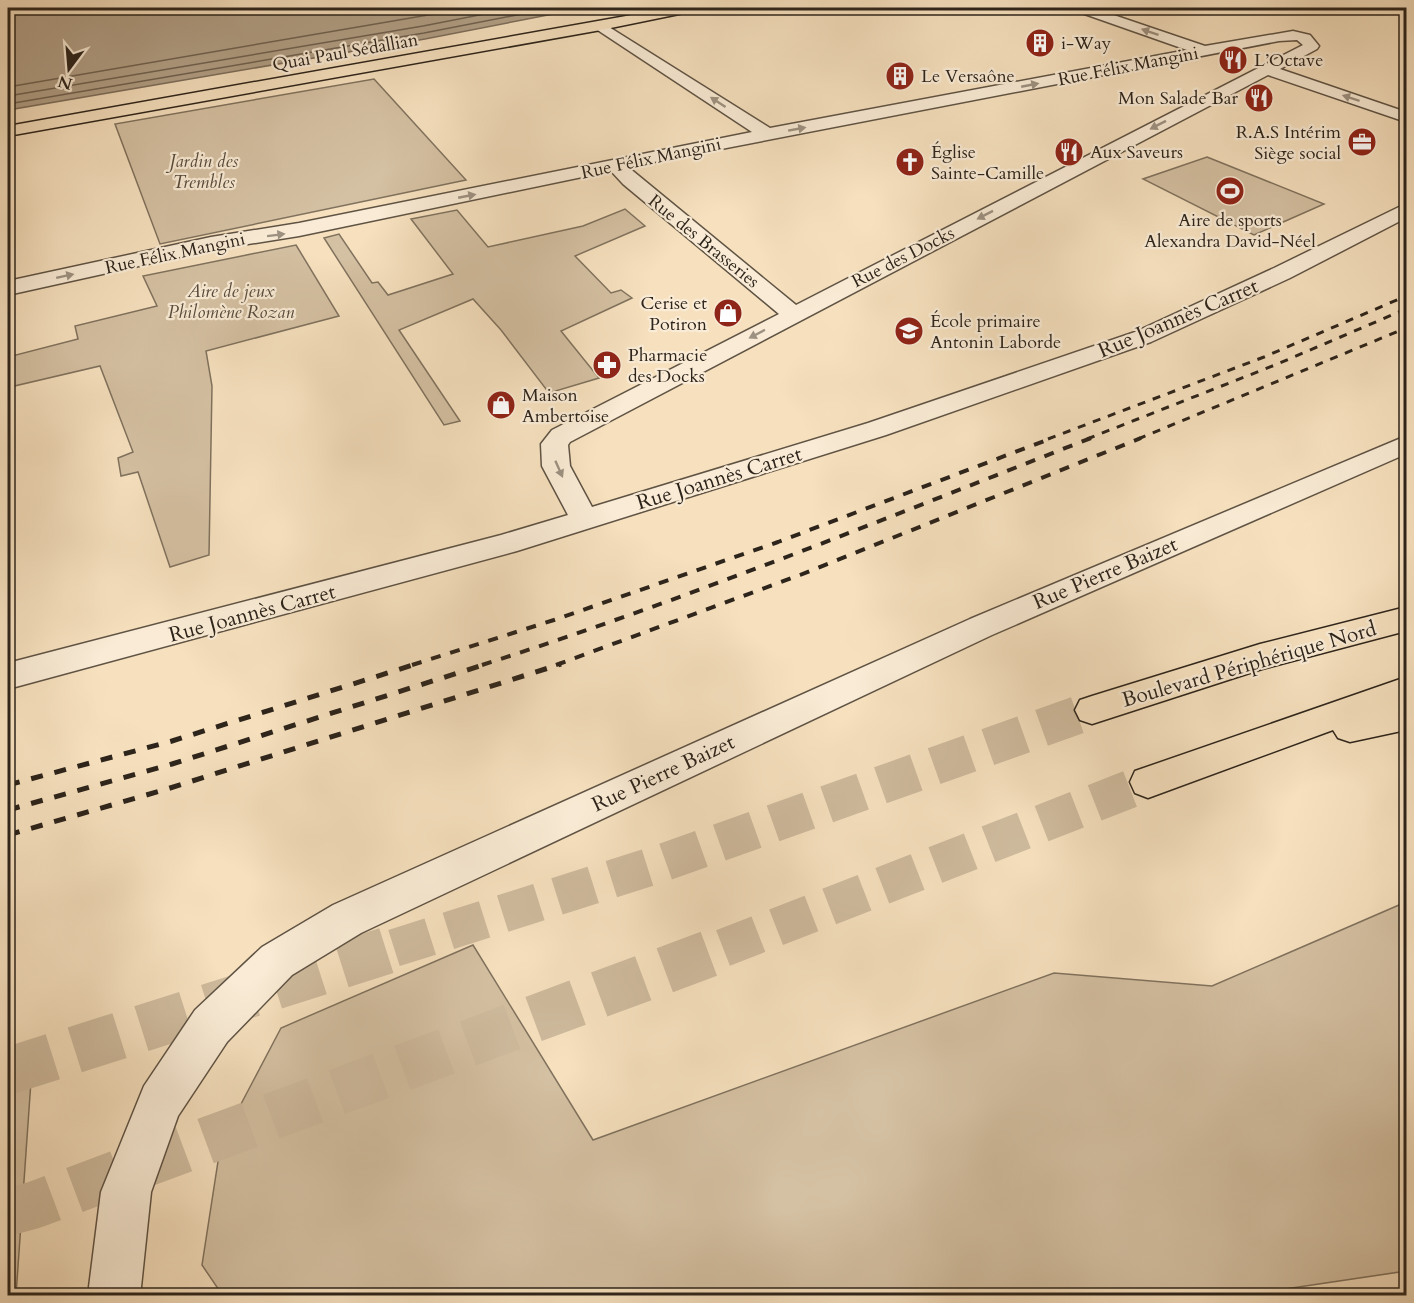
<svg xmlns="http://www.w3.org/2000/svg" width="1414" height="1303" viewBox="0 0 1414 1303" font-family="Cardo,serif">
  <rect width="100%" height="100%" fill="#f6e0be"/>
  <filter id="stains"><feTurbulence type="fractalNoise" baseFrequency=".00333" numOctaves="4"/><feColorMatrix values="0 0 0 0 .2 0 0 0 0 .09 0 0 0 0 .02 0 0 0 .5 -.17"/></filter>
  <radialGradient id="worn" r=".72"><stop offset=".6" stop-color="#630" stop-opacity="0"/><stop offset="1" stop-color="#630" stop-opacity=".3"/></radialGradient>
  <g fill="#d4c0a2" stroke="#80725e" stroke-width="1.5">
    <polygon points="374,79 466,180 160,244 115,124"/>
    <polygon points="1207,157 1324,204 1254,235 1143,179"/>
    <polygon points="625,209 645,226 575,256 611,293 621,290 632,298 561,331 599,378 549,393 501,330 473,299 399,330 460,421 444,425 324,238 339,234 372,283 378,282 388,295 453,274 411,219 457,210 488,247 583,226"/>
    <polygon points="296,245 339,316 206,351 212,386 209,555 170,567 138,472 121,476 118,458 133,452 100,366 10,387 8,381 8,357 78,339 75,326 157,306 143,276"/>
    <polygon points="1406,902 1406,1271 1239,1296 223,1296 202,1265 221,1142 281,1028 473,945 593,1140 1054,973 1212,986"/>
    <polygon points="31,1081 16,1295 8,1295 8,1090"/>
  </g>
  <polygon fill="#b2a087" stroke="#7d6e5c" stroke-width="1.5" points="8,8 584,8 425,39 8,110"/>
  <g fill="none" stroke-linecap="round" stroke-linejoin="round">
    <g stroke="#706251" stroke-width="1.5">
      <polyline points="8,87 469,8"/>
      <polyline points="8,96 423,26 515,8"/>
      <polyline points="8,104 424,33 553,8"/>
    </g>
    <g stroke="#ceba9d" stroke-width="38" stroke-dasharray="38 19" stroke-linecap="butt">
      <polyline points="394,948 659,864 1092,710"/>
      <polyline points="723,948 1148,782"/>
    </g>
    <g stroke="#ceba9d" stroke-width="47" stroke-dasharray="47 23" stroke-linecap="butt">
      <polyline points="8,1071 398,947"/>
      <polyline points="8,1212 34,1205 727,947"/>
    </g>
    <g stroke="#5f5344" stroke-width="3">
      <g id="minor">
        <path d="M1074,8H1093L1205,46L1293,31L1310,35L1319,46L1317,49L1280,69L1406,112V122L1268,75L570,442L568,445L570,466L592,507L868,423L1135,332L1274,268L1399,207L1406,205V218L1290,278L1151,342L886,435L517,551L8,689V663L501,535L568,515L542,466L541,444L552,430L779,314L623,184L611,171L299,236L211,250L8,295V281L211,237L299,223L752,132L596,29L594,26L601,22L770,128L1187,50L1076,11ZM1297,40L1303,45L796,305L628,167L1279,41Z"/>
        <polygon points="1406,436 1406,454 992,635 361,933 292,975 227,1042 178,1116 151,1192 141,1287 143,1296 91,1296 89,1287 101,1192 144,1086 195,1010 262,947 333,905 970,619"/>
      </g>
    </g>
    <g stroke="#2d241b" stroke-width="3">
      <polygon id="major" points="671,8 696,8 689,12 601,30 8,136 8,126"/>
    </g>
    <g stroke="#2d241b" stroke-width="3">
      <g id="highway">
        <polygon points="1406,607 1406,631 1262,669 1092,724 1080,720 1075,710 1080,700 1092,696 1260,644"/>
        <polygon points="1406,677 1406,730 1350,742 1338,738 1333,730 1148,798 1135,793 1130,782 1135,771"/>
      </g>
    </g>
    <use href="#minor" fill="#f9ebd5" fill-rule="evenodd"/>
    <use href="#major" fill="#f6e0be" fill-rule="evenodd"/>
    <use href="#highway" fill="#f6e0be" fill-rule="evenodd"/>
    <g stroke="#2d241b" stroke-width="3" stroke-dasharray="8 8" stroke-linecap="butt">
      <polyline points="1048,439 1264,357 1406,296"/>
      <polyline points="1087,439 1275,365 1406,309"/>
      <polyline points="1138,439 1406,328"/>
    </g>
    <g stroke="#2d241b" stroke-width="4" stroke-dasharray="10 10" stroke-linecap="butt">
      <polyline points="412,665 554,620 778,542 1052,438"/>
      <path d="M482,665C688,599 889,517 1091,438"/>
      <polyline points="556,665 800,575 1141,438"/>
    </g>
    <g stroke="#2d241b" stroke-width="5" stroke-dasharray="12 12" stroke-linecap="butt">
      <polyline points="8,785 172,741 416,664"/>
      <polyline points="8,810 172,764 486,664"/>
      <polyline points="8,835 167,789 561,664"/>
    </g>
  </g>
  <defs><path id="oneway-solid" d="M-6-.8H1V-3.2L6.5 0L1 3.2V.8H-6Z" transform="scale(1.5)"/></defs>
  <g fill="#9d9181">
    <use href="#oneway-solid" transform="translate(1150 32) rotate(-161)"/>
    <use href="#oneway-solid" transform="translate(1030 85) rotate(-11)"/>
    <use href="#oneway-solid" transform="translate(1351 98) rotate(-162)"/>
    <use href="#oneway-solid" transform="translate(718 102) rotate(-147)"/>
    <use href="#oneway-solid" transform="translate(1158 125) rotate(153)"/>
    <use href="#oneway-solid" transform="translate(797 129) rotate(-10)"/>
    <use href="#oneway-solid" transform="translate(467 196) rotate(-11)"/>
    <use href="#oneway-solid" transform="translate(985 215) rotate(153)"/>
    <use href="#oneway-solid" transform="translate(276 235) rotate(-7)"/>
    <use href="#oneway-solid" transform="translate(65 276) rotate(-12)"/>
    <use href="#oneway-solid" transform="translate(757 334) rotate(152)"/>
    <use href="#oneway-solid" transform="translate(559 469) rotate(66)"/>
  </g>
  <defs>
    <g id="building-disc" transform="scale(1.5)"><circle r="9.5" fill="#8f2418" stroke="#f9ebd5"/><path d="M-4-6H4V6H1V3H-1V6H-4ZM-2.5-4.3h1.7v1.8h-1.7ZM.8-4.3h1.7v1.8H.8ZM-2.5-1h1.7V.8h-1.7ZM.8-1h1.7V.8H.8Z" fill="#fff"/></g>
    <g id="restaurant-disc" transform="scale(1.5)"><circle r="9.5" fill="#8f2418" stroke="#f9ebd5"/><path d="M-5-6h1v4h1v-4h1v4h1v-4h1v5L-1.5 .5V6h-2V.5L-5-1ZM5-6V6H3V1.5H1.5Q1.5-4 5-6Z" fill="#fff"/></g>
    <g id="office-disc" transform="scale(1.5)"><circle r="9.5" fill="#8f2418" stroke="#f9ebd5"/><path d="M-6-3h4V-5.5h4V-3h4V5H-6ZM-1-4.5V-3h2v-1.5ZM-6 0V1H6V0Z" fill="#fff"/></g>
    <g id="church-disc" transform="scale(1.5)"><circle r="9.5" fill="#8f2418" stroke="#f9ebd5"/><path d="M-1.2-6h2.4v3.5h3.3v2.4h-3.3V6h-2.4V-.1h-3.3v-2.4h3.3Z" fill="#fff"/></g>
    <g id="stadium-disc" transform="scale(1.5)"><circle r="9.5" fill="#8f2418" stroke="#f9ebd5"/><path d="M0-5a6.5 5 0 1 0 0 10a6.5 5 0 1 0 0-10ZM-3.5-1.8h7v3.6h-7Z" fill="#fff"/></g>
    <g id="shop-disc" transform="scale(1.5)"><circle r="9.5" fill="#8f2418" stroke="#f9ebd5"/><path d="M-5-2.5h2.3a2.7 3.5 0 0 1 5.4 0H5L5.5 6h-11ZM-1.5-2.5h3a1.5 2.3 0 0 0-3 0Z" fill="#fff"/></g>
    <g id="school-disc" transform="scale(1.5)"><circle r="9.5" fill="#8f2418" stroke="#f9ebd5"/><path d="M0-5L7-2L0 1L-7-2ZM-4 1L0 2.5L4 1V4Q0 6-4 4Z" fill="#fff"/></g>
    <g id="pharmacy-disc" transform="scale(1.5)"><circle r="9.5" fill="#8f2418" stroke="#f9ebd5"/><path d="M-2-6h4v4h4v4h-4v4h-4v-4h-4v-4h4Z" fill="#fff"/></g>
  </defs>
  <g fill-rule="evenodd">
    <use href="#building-disc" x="1040" y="43"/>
    <use href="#restaurant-disc" x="1233" y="60"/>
    <use href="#building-disc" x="900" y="76"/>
    <use href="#restaurant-disc" x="1259" y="98"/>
    <use href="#office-disc" x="1362" y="142"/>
    <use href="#restaurant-disc" x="1069" y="152"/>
    <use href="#church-disc" x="910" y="162"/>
    <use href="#stadium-disc" x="1230" y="191"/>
    <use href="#shop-disc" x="728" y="313"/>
    <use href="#school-disc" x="909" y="331"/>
    <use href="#pharmacy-disc" x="607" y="365"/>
    <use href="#shop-disc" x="501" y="405"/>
  </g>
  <g text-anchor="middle" stroke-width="4.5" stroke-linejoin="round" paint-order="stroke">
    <g font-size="18" fill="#2d241b" stroke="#f9ebd5" text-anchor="start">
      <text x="1061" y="49">i-Way</text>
      <text x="1254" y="66">L’Octave</text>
      <text x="921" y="82">Le Versaône</text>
      <text x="1238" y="104" text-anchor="end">Mon Salade Bar</text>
      <text x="1341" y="138" text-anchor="end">R.A.S Intérim<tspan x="1341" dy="21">Siège social</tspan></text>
      <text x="931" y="158">Église<tspan x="931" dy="21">Sainte-Camille</tspan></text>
      <text x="1090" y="158">Aux Saveurs</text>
      <text x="1230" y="226" text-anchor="middle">Aire de sports<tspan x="1230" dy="21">Alexandra David-Néel</tspan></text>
      <text x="707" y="309" text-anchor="end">Cerise et<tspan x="707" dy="21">Potiron</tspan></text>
      <text x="930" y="327">École primaire<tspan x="930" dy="21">Antonin Laborde</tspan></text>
      <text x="628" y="361">Pharmacie<tspan x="628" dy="21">des Docks</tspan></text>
      <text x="522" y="401">Maison<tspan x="522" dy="21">Ambertoise</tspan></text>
    </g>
    <g font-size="18" fill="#2d241b" stroke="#f9ebd5">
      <text transform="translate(345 52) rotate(-10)" y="6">Quai Paul Sédallian</text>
      <text transform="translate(1128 66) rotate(-11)" y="6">Rue Félix Mangini</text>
      <text transform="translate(651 158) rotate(-12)" y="6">Rue Félix Mangini</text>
      <text transform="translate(704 241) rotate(39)" y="6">Rue des Brasseries</text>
      <text transform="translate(175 253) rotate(-12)" y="6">Rue Félix Mangini</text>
      <text transform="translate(903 257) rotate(-27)" y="6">Rue des Docks</text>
    </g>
    <g font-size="18" font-style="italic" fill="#574b3d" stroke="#f9ebd5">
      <text x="204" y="167">Jardin des<tspan x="204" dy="21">Trembles</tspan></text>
      <text x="231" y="297">Aire de jeux<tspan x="231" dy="21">Philomène Rozan</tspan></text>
    </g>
    <g font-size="21" fill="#2d241b" stroke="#f9ebd5">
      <text transform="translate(1178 318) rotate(-23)" y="7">Rue Joannès Carret</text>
      <text transform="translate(719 478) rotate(-17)" y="7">Rue Joannès Carret</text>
      <text transform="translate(1105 573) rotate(-23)" y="7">Rue Pierre Baizet</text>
      <text transform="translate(252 613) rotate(-15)" y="7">Rue Joannès Carret</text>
      <text transform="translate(1249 664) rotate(-16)" y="7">Boulevard Périphérique Nord</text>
      <text transform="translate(663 773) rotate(-25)" y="7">Rue Pierre Baizet</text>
    </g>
  </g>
  <rect width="1414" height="1303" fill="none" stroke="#f6e0be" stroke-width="30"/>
  <rect x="9" y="9" width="1396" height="1285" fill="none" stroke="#2d241b" stroke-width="3"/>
  <rect x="15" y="15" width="1384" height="1273" fill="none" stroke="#2d241b" stroke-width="1.5"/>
  <g transform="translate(69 69) rotate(196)" stroke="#f9ebd5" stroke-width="4.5" paint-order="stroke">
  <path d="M0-4.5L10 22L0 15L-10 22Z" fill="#2d241b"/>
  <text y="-9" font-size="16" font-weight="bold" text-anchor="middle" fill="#2d241b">N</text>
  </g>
  <rect width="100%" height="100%" filter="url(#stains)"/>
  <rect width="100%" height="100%" fill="url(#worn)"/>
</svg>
